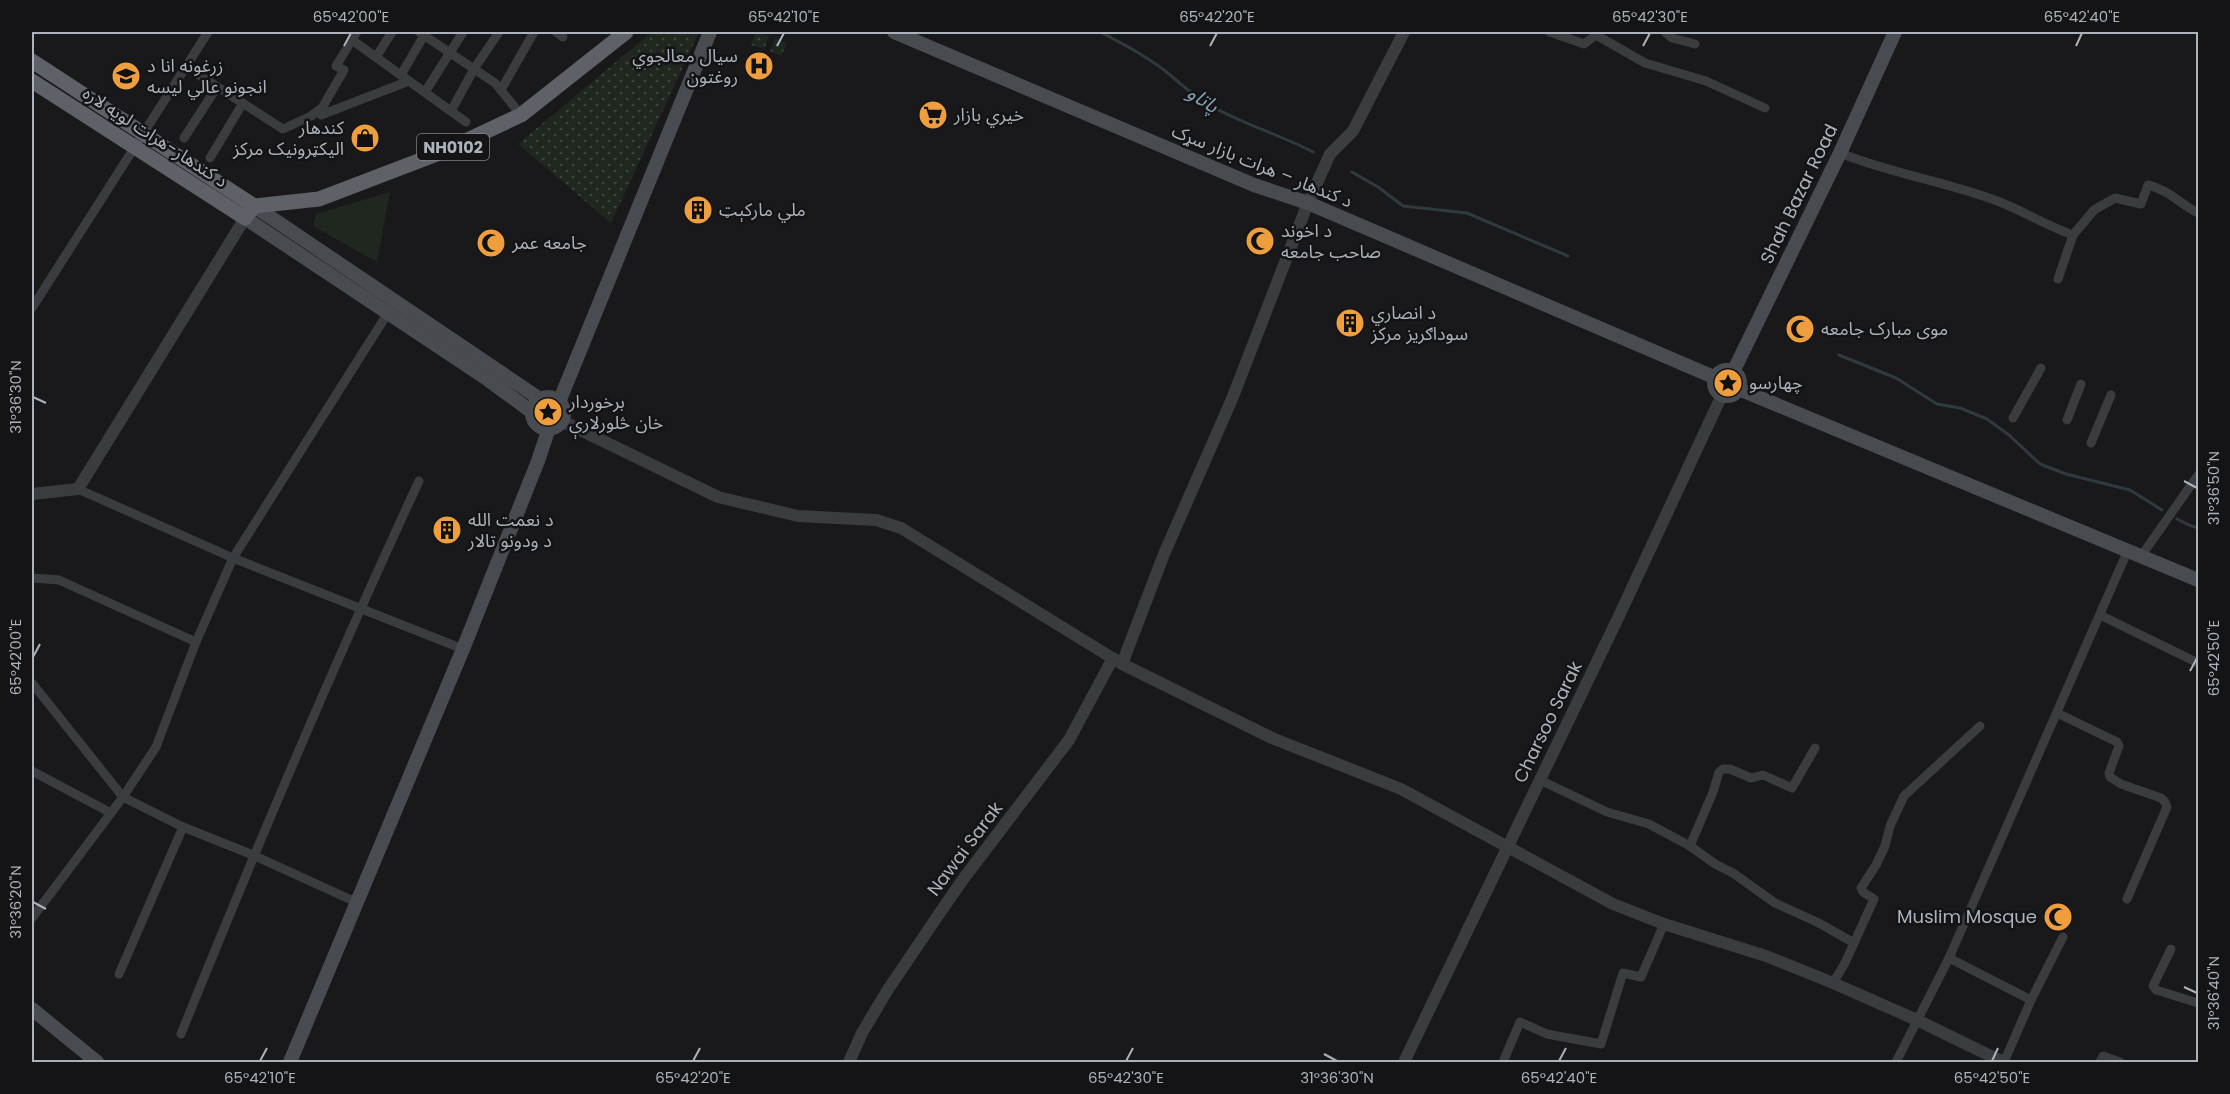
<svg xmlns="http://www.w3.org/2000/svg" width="2230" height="1094" viewBox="0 0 2230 1094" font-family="Poppins,'Noto Sans Arabic',sans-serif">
  <defs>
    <pattern id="garden-dots" width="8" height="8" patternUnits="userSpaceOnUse" patternTransform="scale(1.5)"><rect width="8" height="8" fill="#1f271f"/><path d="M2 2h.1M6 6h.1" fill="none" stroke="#3d443e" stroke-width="1.8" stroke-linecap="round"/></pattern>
  </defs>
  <rect width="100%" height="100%" fill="#19191b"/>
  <polygon fill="#1f271f" points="390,192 377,262 313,226 316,214"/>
  <g fill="url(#garden-dots)">
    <polygon points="652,32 699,32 611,223 518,144"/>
    <polygon points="756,32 769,36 764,49 751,45"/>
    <polygon points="775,38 787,43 781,56 770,51"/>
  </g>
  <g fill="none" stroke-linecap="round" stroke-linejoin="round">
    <g stroke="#2f3a40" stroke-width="3">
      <path d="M1100,32C1122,43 1144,55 1164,70C1178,81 1192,95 1208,104C1241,124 1279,134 1313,152"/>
      <polyline points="1352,172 1378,187 1403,206 1467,213 1568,256"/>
      <polyline points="1839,355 1896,378 1937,404 1960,408 1987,419 2009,435 2040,464 2066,474 2130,490 2162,510"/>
      <polyline points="2177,519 2189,525 2198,528"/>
    </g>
    <g stroke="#3a3c40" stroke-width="9">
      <polyline points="419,32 495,83 521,115"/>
      <polyline points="556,32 563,37"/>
      <polyline points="1550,32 1584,44 1600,32"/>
      <polyline points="1665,32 1672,38 1695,44"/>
      <polyline points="1596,35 1645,63 1706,81 1765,108"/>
      <polyline points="352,40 466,122"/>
      <polyline points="376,57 392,32"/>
      <polyline points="199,75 283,129 311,116 322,108 344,70 336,66 357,32"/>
      <polyline points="401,75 426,32"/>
      <polyline points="501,90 534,32"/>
      <polyline points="425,92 463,32"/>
      <polyline points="451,111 474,69 499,32"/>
      <polyline points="321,115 409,81"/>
      <polyline points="184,138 217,87"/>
      <path d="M1840,153C1892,174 1948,182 2000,202C2025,212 2047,226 2073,235L2094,210L2115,198L2141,204L2148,185C2169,190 2180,204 2198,213"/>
      <polyline points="210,158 243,103"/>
      <polyline points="2058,279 2073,235"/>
      <polyline points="32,308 208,32"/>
      <polyline points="2013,418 2041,368"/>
      <polyline points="2067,420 2081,384"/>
      <polyline points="2091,443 2111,395"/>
      <polyline points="78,489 233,558 463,649"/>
      <polyline points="2142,555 2198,475"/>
      <polyline points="32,578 59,580 196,642"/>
      <polyline points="2100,615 2198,663"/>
      <polyline points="32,683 123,797 183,827 253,855 358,903"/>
      <polyline points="2057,713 2117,742 2119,746 2109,773 2110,777 2121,784 2161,798 2165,802 2167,807 2127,899"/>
      <polyline points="32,771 111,813"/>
      <polyline points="1540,780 1607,812 1649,824 1690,846 1715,864 1733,873 1775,903 1819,923 1854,943"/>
      <polyline points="1690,846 1713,792 1719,772 1723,769 1730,769 1751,778 1763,775 1792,788 1815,748"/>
      <polyline points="32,918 123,797 156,747 196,642 233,558 391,308"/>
      <polyline points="2171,949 2153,986 2156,990 2198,1003"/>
      <polyline points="1949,958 2031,1000"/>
      <polyline points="119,974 183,827"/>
      <polyline points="1833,983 1845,963 1874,899 1863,892 1861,888 1876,865 1885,846 1890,826 1904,796 1980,726"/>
      <path d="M181,1034C256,848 334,664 419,481"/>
      <polyline points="1503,1062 1520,1022 1547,1034 1601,1044 1623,973 1641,977 1664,924"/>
      <polyline points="1896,1062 1949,958 2128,550"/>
      <polyline points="2004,1062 2031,1000 2063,937"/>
      <polyline points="2100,1062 2103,1056 2120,1062"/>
    </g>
    <g stroke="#3a3c40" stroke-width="12">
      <polyline points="562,421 718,497 798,516 876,520 901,528 1122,664 1272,738 1401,789 1613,904 1664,924 1766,956 1833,983 1917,1020 2003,1062"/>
      <polyline points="32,494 78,489 245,218"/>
      <polyline points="1122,664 1164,554 1232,399 1308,203 1330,154 1353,131 1404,32"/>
      <polyline points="849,1062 862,1033 887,991 939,914 964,878 1069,740 1113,658"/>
      <polyline points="1404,1062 1618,618 1722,395"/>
    </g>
    <g stroke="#484b50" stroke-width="14">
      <polyline points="894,32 1254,185 1308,203 1716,378"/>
      <polyline points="254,206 540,399"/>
      <polyline points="245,218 487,379 532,412"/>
      <circle cx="1727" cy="383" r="13"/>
      <polyline points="1733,372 1840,153 1895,32"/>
      <polyline points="1739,389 2198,580"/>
      <circle cx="548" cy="413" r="16"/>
      <polyline points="559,402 710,32"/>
      <polyline points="32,1009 97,1062"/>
      <polyline points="290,1062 463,649 538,461 549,428"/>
    </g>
    <g stroke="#5e6268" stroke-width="15">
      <polyline points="32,61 254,206 319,199 442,152 521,115 626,32"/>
      <polyline points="32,81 245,218 254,206"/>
    </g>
  </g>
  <path fill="none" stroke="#acb2bb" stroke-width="2" d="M344,46L351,33M777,46L784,33M1210,46L1217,33M1643,46L1650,33M2076,46L2082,33M33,397L46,403M2184,481L2197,488M33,657L40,644M2190,671L2197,658M33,902L46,909M2184,987L2197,993M1324,1054L1337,1061M260,1061L267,1048M693,1061L700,1048M1126,1061L1133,1048M1559,1061L1566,1048M1992,1061L1998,1048"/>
  <defs>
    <g id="hospital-disc" transform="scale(1.5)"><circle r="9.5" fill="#ef9e3e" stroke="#141416"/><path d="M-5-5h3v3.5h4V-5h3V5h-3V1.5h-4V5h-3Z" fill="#111"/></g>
    <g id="school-disc" transform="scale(1.5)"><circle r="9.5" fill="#ef9e3e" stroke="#141416"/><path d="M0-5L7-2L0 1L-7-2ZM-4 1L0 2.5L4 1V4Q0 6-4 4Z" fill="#111"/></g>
    <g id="supermarket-disc" transform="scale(1.5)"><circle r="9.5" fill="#ef9e3e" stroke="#141416"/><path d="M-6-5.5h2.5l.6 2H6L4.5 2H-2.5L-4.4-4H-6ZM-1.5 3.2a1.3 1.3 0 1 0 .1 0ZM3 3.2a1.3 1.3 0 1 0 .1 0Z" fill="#111"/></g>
    <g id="shop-disc" transform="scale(1.5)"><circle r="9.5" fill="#ef9e3e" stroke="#141416"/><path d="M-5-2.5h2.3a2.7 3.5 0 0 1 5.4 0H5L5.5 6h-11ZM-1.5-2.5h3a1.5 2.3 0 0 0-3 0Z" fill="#111"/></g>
    <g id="building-disc" transform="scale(1.5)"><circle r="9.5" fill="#ef9e3e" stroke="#141416"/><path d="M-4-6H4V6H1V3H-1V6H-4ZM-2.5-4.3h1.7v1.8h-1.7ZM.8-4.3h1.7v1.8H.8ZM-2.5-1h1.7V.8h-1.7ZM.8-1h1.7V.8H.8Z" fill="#111"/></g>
    <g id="mosque-disc" transform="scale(1.5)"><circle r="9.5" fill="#ef9e3e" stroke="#141416"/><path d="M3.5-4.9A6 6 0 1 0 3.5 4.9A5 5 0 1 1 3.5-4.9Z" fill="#111"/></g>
    <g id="sight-disc" transform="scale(1.5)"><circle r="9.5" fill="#ef9e3e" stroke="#141416"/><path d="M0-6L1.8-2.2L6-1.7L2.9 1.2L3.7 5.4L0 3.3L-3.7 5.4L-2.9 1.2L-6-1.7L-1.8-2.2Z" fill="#111"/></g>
  </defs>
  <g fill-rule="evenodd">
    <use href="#hospital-disc" x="759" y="66"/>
    <use href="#school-disc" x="126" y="76"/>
    <use href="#supermarket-disc" x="933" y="115"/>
    <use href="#shop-disc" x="365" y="138"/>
    <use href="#building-disc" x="698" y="210"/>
    <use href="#mosque-disc" x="1260" y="241"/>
    <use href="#mosque-disc" x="491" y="243"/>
    <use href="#building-disc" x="1350" y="323"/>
    <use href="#mosque-disc" x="1800" y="329"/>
    <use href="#sight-disc" x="1728" y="383"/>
    <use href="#sight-disc" x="548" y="412"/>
    <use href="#building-disc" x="447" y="530"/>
    <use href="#mosque-disc" x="2058" y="917"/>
  </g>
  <g text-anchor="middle" stroke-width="5" stroke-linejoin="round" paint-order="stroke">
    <rect fill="#141416" stroke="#7e838a" stroke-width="1.5" x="417" y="134" width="72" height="26" rx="4.5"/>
    <g font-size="16" font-weight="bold" fill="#acb2bb">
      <text x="453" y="153">NH0102</text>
    </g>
    <g font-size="18" fill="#acb2bb" stroke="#141416" text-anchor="start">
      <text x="738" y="62" text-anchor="end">سيال معالجوي<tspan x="738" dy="21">روغتون</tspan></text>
      <text x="147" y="72">زرغونه انا د<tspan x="147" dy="21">انجونو عالي لیسه</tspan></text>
      <text x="954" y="121">خیري بازار</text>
      <text x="344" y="134" text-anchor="end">کندهار<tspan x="344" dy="21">الیکټرونیک مرکز</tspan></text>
      <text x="719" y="216">ملي مارکېټ</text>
      <text x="1281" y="237">د اخوند<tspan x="1281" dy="21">صاحب جامعه</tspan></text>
      <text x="512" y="249">جامعه عمر</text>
      <text x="1371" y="319">د انصاري<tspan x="1371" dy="21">سوداګریز مرکز</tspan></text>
      <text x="1821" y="335">موی مبارک جامعه</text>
      <text x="1749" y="389">چهارسو</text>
      <text x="569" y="408">برخوردار<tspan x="569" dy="21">خان څلورلارې</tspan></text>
      <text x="468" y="526">د نعمت الله<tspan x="468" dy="21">د ودونو تالار</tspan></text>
      <text x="2037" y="923" text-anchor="end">Muslim Mosque</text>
    </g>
    <g font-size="18" fill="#acb2bb" stroke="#141416">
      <text transform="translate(155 137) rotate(33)" y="6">د کندهار-هرات لويه لاره</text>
      <text transform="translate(1262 166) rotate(22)" y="6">د کندهار – هرات بازار سړک</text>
      <text transform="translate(1799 194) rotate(-64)" y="6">Shah Bazar Road</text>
      <text transform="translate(1548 722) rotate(-64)" y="6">Charsoo Sarak</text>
      <text transform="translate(965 849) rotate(-53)" y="6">Nawai Sarak</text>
    </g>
    <g font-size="20" font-style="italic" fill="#84a4b5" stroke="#141416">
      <text transform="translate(1203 99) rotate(33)" y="7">پاتاو</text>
    </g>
  </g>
  <rect width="2230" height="1094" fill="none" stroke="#141416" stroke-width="66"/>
  <rect x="33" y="33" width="2164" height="1028" fill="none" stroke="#acb2bb" stroke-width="2"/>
  <g font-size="15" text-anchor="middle" fill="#acb2bb">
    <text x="351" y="22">65°42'00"E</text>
    <text x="784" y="22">65°42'10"E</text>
    <text x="1217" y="22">65°42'20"E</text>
    <text x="1650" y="22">65°42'30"E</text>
    <text x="2082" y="22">65°42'40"E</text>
    <text transform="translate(16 397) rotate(-90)" y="5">31°36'30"N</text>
    <text transform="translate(2214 488) rotate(-90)" y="5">31°36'50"N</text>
    <text transform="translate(16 657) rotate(-90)" y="5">65°42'00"E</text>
    <text transform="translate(2214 658) rotate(-90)" y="5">65°42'50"E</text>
    <text transform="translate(16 902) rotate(-90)" y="5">31°36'20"N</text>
    <text transform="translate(2214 993) rotate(-90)" y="5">31°36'40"N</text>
    <text x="260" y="1083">65°42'10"E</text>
    <text x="693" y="1083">65°42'20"E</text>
    <text x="1126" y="1083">65°42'30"E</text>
    <text x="1337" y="1083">31°36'30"N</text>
    <text x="1559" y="1083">65°42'40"E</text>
    <text x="1992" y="1083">65°42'50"E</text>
  </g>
</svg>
